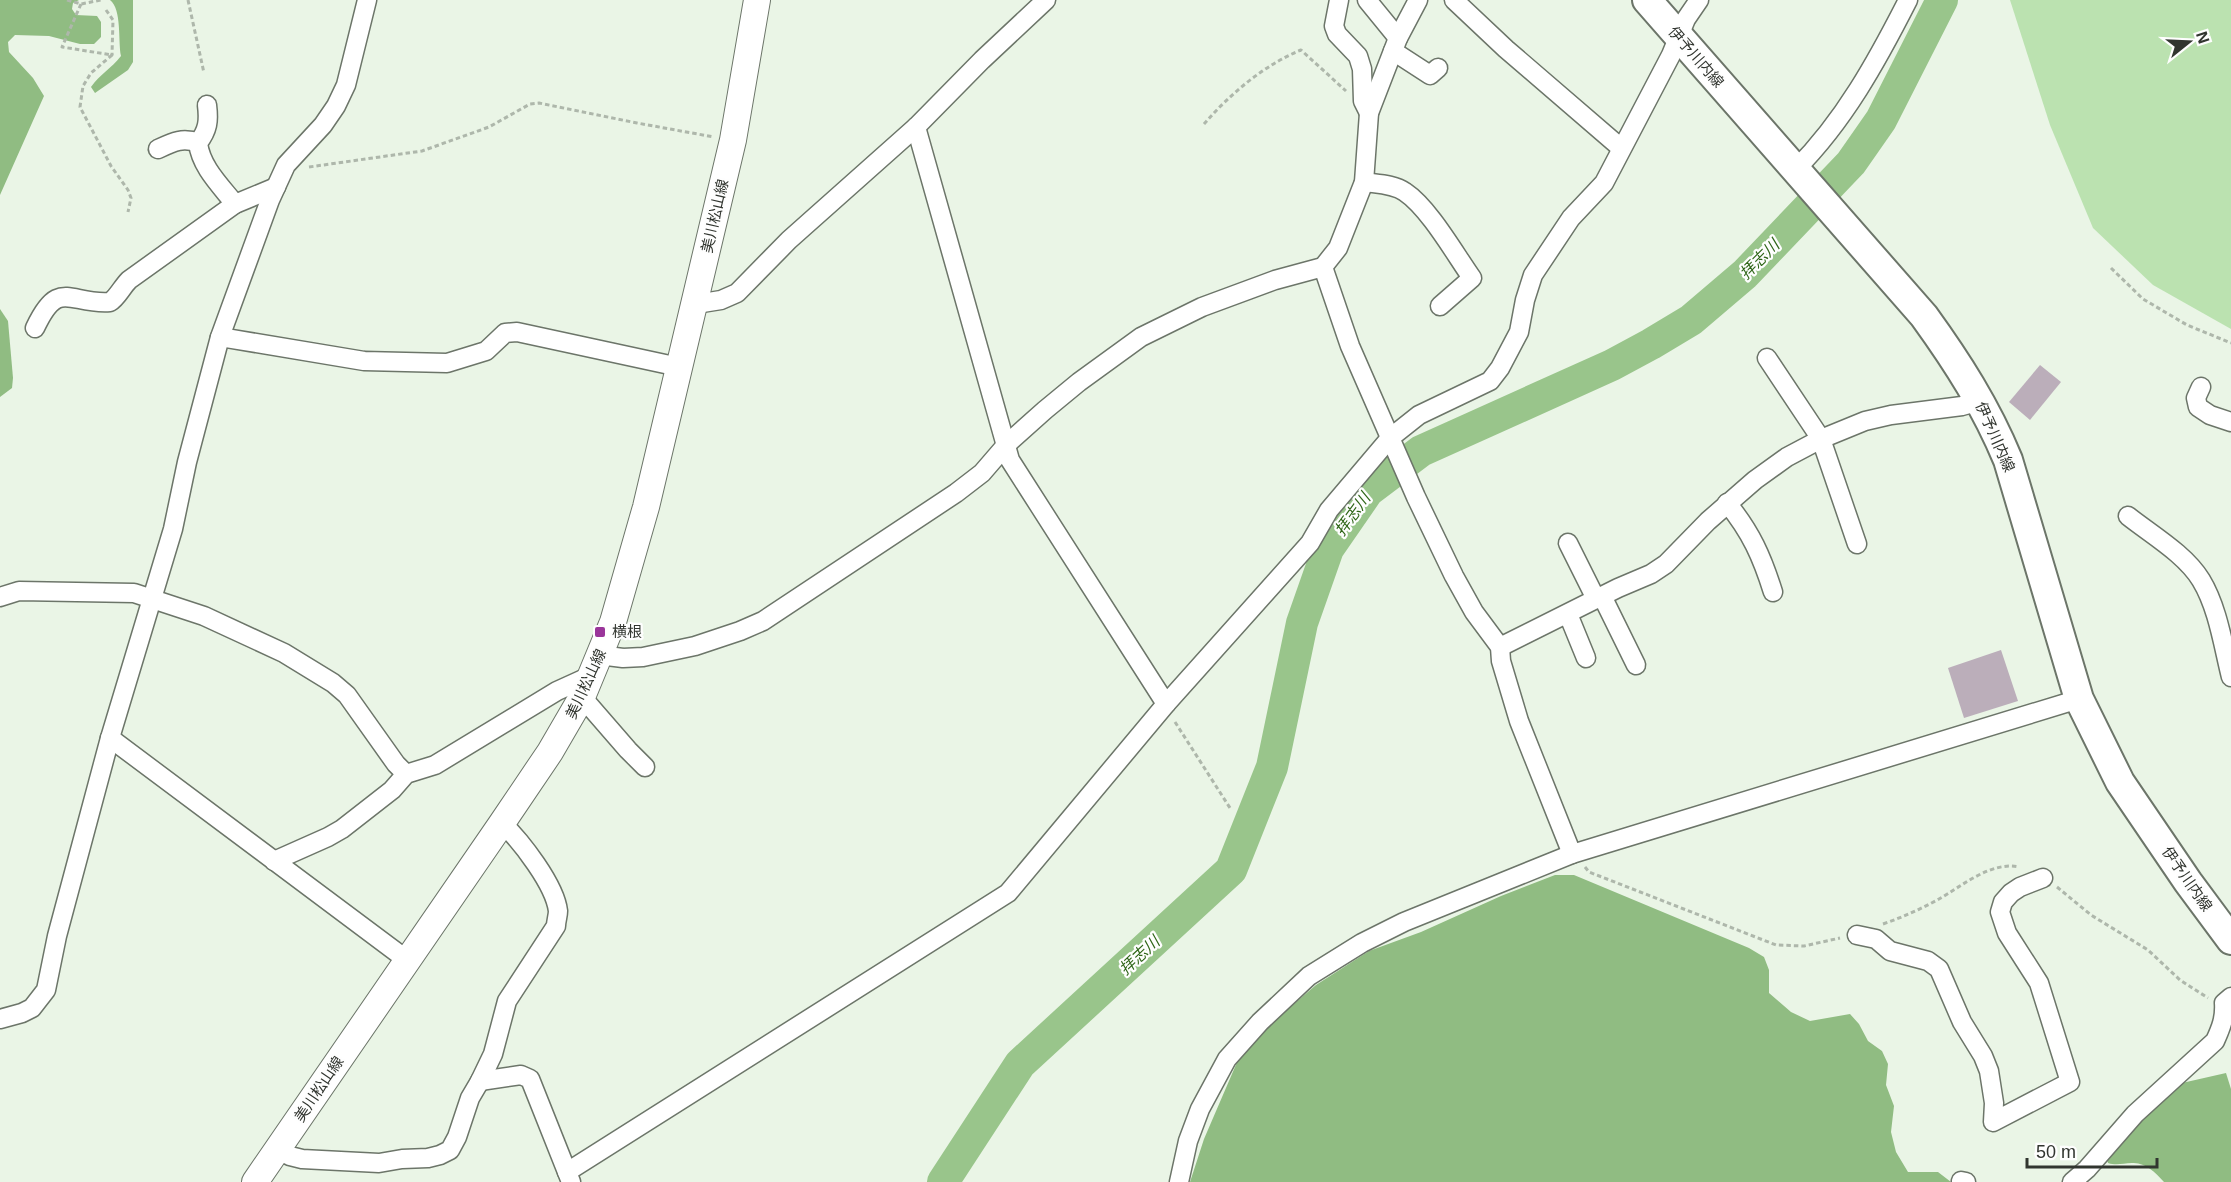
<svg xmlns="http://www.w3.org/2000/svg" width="2231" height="1182" viewBox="0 0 2231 1182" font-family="Helvetica,'Noto Sans JP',sans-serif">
  <rect width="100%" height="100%" fill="#eaf5e6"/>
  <polygon fill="#bbe2b0" points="2010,0 2231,0 2231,329 2153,285 2093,228 2050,125"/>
  <g fill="#90bc82">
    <polygon points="0,0 79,0 73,3 72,9 76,15 97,16 101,22 101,37 94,44 80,44 49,36 15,35 8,42 9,52 33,78 44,96 0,195"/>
    <path d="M110,0H133V62L128,70L95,93L91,87C100,74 111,69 121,56C118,41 122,9 110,0Z"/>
    <polygon points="0,309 8,321 13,378 12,388 0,397"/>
    <polygon points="1555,875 1574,875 1749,948 1764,957 1769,970 1769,993 1791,1012 1810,1021 1850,1014 1859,1024 1868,1041 1882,1051 1888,1064 1886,1085 1894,1106 1891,1132 1896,1152 1908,1172 1938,1172 1951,1182 1190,1182 1204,1139 1238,1060 1267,1027 1316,985 1369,951 1421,932 1501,896"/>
    <path d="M2226,1073L2231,1089V1182H2164C2155,1172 2145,1162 2132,1163C2123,1163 2117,1166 2108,1163L2106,1157L2147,1109L2182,1083Z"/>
  </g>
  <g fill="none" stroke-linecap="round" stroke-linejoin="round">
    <polyline stroke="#99c58b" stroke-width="32" points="943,1182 1020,1064 1231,870 1272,767 1302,623 1328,549 1368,491 1421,451 1612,365 1651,344 1691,320 1745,274 1851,163 1881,120 1942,0"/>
  </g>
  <g fill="#bbaeba">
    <polygon points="2040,365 2061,382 2030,420 2009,402"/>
    <polygon points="2001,650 2018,701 1964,718 1948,668"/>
  </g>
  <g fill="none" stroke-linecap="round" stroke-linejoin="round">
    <g stroke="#6c7569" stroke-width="21">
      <g id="street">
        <polyline points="1339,0 1334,26 1337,34 1358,56 1362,69 1363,101 1369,113"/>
        <polyline points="1367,0 1398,38"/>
        <polyline points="1454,0 1506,49 1621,148"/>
        <polyline points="1393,51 1430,75 1438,68"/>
        <path d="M207,105C209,121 208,130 198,143C201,167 220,185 235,204"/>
        <polyline points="916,127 1010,460 1166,704"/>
        <path d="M158,149C173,142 183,137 198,143"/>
        <path d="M1796,169C1844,121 1877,61 1908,0"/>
        <path d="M1364,182C1377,184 1394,184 1405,192C1429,208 1455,254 1472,278L1440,306"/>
        <polyline points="1323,267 1350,346 1416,497 1454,576 1474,612 1500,647 1501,661 1519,721 1572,854"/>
        <polyline points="696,304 721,300 737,293 789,240 916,127 982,60 1046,0"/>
        <path d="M35,328C59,277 69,305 110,302C117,298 122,287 129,280L235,204L276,187"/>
        <polyline points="220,337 364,361 447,363 486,351 505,333 517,332 679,367"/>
        <polyline points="1767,358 1821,439 1857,544"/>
        <polyline points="2201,387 2196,398 2198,407 2210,415 2231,422"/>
        <path d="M1727,503C1751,532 1762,557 1773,592"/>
        <path d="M2128,516C2152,535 2185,554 2201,580C2218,608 2223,645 2231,677"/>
        <polyline points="1568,543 1596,599"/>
        <polyline points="1602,596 1636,665"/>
        <polyline points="0,597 19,591 134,593 204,616 284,653 333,683 347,695 396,764 406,774"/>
        <polyline points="1568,614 1586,658"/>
        <polyline points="1500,647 1618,588 1651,574 1666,564 1708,521 1755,480 1787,457 1821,439 1865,421 1891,415 1962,406 1980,401"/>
        <polyline points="599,655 623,658 643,657 695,646 740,631 763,621 956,493 982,473 1007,444 1045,410 1079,382 1141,337 1202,307 1275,280 1323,267 1338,248 1364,182 1369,113 1398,38 1418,0"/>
        <polyline points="582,697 628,750 645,767"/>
        <polyline points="110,738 407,960"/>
        <polyline points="274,861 328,837 342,829 392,790 406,774 435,765 557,691 590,676"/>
        <polyline points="1857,935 1876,939 1890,951 1928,961 1939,969 1962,1022 1983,1056 1989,1071 1994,1103 1993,1122 2070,1082 2039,983 2007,933 2000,912 2003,902 2011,893 2020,887 2043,878"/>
        <polyline points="0,1019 22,1013 32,1008 46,990 57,936 110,738 173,529 187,462 220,337 270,200 286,165 323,125 336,106 346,85 367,0"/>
        <polyline points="480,1081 521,1075 530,1079 571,1182"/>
        <path d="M278,1150L290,1156L302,1159L379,1163L402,1159L428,1158L440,1155L450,1150L457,1137L470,1098L480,1081L493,1054L507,1001L556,926C556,921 558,916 558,911C555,885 521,841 502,823"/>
        <polyline points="567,1172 1008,893 1166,704 1310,543 1329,510 1390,438 1419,415 1490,381 1500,368 1519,332 1525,300 1533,275 1571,218 1604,183 1671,55 1686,19 1699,0"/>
        <polyline points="1961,1181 1966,1182"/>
        <polyline points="1179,1182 1188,1141 1200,1109 1227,1059 1260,1022 1309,976 1362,943 1404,922 1572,854 2079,699"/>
        <path d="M2072,1182L2087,1169L2135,1114L2215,1041C2221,1028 2225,1018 2224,1003L2231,997"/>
      </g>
    </g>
    <g stroke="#6c7569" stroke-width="28">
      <polyline id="secondary" points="255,1182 502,823 550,752 582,697 613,622 646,507 733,140 757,0"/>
    </g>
    <g stroke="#6c7569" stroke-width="32">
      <path id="primary" d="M1647,0L1924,316C1958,363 1986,407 2008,460L2079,699L2120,782L2188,882L2231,940"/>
    </g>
    <g stroke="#aeb7ab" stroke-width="3" stroke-dasharray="4.5 3" stroke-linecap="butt">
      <polyline points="67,0 81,4 101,0"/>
      <polyline points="188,0 204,73"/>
      <polyline points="81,4 62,47 112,55 91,73 83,86 80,107 111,166 128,190 131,198 128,212"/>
      <polyline points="106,10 113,20 112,55"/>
      <path d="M1204,124C1230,94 1264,65 1301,50L1346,91"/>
      <polyline points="309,167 422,151 489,127 530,104 539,103 637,123 714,137"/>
      <polyline points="2111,268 2143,299 2187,325 2231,343"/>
      <polyline points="1175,722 1230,808"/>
      <polyline points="1585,867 1589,872 1776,945 1804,946 1840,938"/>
      <polyline points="2057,887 2091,915 2148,950 2180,980 2208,998"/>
      <path d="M1883,924C1903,917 1921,909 1939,899C1962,886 1991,861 2019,867"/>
    </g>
    <use href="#street" stroke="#fff" stroke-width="18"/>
    <use href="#secondary" stroke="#fff" stroke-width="26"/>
    <use href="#primary" stroke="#fff" stroke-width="28"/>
  </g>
  <rect fill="#9a359a" stroke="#fefefe" stroke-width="2" x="594" y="626" width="12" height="12" rx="3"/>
  <g text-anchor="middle" stroke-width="4.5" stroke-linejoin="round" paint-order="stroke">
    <g font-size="15" fill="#31352f" stroke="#fefefe">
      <text transform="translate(1696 57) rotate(49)" y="5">伊予川内線</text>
      <text transform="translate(715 216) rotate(-77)" y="5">美川松山線</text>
      <text transform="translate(1995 437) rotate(66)" y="5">伊予川内線</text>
      <text transform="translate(586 684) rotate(-65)" y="5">美川松山線</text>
      <text transform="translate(2187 879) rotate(55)" y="5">伊予川内線</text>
      <text transform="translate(319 1089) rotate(-56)" y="5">美川松山線</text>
    </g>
    <g font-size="15" fill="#31352f" stroke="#fefefe" text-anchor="start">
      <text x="612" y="637">横根</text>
    </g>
    <g font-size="16" font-style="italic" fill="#2f6618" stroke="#fefefe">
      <text transform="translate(1759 259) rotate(-45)" y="6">拝志川</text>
      <text transform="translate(1352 514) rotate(-54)" y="6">拝志川</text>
      <text transform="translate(1139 955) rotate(-43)" y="6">拝志川</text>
    </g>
  </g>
  <g transform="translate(2189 42) rotate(72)" stroke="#fefefe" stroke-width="4.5" paint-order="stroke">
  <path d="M0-4.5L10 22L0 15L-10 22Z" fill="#31352f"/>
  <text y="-9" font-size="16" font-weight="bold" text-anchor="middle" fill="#31352f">N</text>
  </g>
  <path d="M2027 1158v9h130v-9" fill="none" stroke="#31352f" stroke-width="3"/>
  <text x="2036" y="1158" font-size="18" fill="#31352f" stroke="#fefefe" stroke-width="4.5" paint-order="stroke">50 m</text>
</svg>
